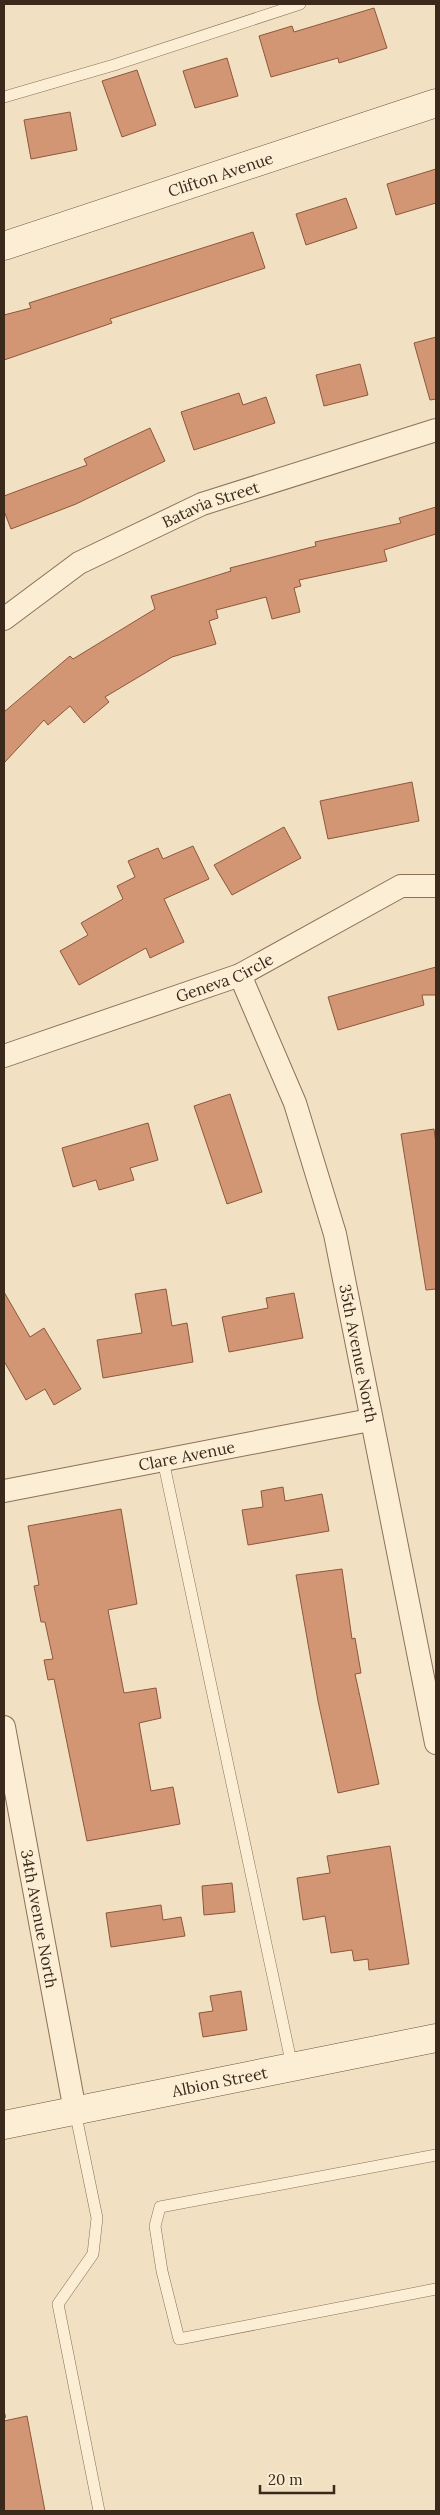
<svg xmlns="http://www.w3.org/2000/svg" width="440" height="2515" viewBox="0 0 440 2515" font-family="Lora,serif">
  <rect width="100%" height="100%" fill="#f1e0c1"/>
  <g fill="#d29674" stroke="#8d573b">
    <polygon points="374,8 387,48 339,63 338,58 271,77 259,36 292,26 294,32"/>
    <polygon points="227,58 238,96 195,108 183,71"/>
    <polygon points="137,70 156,125 122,137 102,81"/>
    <polygon points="70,112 77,150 31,159 24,120"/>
    <polygon points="436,169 436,203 396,215 387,184"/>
    <polygon points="346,198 357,228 306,245 296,214"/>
    <polygon points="253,232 265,268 110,319 112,323 4,360 4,315 31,308 29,303"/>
    <polygon points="436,337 436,399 430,400 414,343"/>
    <polygon points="360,364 368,395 324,406 316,375"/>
    <polygon points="239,393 243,405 266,397 275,423 194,450 181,412"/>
    <polygon points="150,428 165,461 76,504 11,529 4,511 4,496 87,465 84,459"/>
    <polygon points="436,507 436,534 384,550 387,561 299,580 301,586 294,588 300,612 272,619 266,597 216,610 218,618 209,621 216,644 172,657 105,697 109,702 84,723 70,706 48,725 44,720 4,763 4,712 70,656 73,659 155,609 151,596 231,571 230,568 316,546 315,542 401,523 399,518"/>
    <polygon points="412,782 419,821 328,839 320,801"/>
    <polygon points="284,827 301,858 232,895 214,865"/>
    <polygon points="193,846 209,879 164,899 184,942 150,958 146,948 79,985 60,951 88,935 81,923 123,899 117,886 135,877 128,861 158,848 163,859"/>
    <polygon points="436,967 436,995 422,995 424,1005 338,1030 328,997"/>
    <polygon points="230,1094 262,1192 227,1204 194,1106"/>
    <polygon points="148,1123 158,1160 130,1168 134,1180 99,1190 96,1180 73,1187 62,1148"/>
    <polygon points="434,1129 436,1144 436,1289 426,1290 401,1134"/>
    <polygon points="166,1289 172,1326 187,1323 193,1362 103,1378 97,1340 142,1333 135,1294"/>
    <polygon points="4,1292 30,1337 44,1328 81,1389 54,1405 45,1389 26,1400 4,1361"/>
    <polygon points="294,1293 303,1338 229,1352 222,1317 268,1308 266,1298"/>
    <polygon points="283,1487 285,1501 322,1494 329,1531 248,1545 242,1510 263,1507 261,1491"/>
    <polygon points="121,1509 137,1604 108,1610 124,1693 156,1688 161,1718 139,1723 151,1791 173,1787 180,1824 87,1841 54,1679 48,1680 44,1660 53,1659 45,1622 41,1622 34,1586 39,1585 28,1526"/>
    <polygon points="342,1569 352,1639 355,1638 361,1673 355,1674 379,1784 338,1793 318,1701 296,1575"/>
    <polygon points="390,1846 409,1964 369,1970 368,1959 354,1961 352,1950 331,1953 325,1916 303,1920 297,1878 330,1873 327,1856"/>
    <polygon points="232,1883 235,1912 204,1915 202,1886"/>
    <polygon points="161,1905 163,1920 181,1917 185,1936 111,1947 106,1913"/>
    <polygon points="241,1991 247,2030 203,2037 199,2013 213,2011 210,1996"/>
    <polygon points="27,2416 45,2511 4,2511 4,2421"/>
  </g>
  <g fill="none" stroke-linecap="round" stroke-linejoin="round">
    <g stroke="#8c7157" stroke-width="12">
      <g id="lane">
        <polyline points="4,97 114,65 300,4"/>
        <polyline points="163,1460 292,2066"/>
        <polyline points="75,2111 97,2218 93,2254 58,2304 99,2511"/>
        <polyline points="436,2155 160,2207 155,2226 162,2271 179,2339 436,2289"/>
      </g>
    </g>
    <g stroke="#8c7157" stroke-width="24">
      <g id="street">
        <path id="s1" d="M4,619L79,563L202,504L436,430"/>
        <path id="s2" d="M240,975L295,1103L335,1234L436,1743"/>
        <path id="s3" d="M4,1056L240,975L401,886H436"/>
        <path id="s4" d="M4,1491L370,1420"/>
        <path id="s5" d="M4,1727L75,2111"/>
      </g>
    </g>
    <g stroke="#6e523a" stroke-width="29">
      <g id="secondary">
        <path id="s6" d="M4,246L436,103"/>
        <path id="s7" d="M4,2125L436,2038"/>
      </g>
    </g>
    <polyline stroke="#8c7157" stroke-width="3" stroke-dasharray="4 2.5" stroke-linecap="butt" points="4,2414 5,2421"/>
    <use href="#lane" stroke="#fbeed5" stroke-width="11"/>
    <use href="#street" stroke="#fbeed5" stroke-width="22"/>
    <use href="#secondary" stroke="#fbeed5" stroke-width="28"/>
  </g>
  <g text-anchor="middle" stroke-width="4" stroke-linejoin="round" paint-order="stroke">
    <g font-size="16" fill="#3b2a1c" stroke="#f8ebd1">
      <text dy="6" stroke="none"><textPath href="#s6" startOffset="228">Clifton Avenue</textPath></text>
      <text dy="6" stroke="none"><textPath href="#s1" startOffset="238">Batavia Street</textPath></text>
      <text dy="6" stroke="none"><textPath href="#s3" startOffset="234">Geneva Circle</textPath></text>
      <text dy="6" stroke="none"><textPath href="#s2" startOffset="398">35th Avenue North</textPath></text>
      <text dy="6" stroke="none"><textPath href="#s4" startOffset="186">Clare Avenue</textPath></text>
      <text dy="6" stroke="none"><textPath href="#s5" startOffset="195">34th Avenue North</textPath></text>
      <text dy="6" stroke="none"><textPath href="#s7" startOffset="220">Albion Street</textPath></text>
    </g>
  </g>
  <rect width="440" height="2515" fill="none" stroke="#3b2a1c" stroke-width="10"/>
  <path d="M260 2485v8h74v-8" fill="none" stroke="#3b2a1c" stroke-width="2.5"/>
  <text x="268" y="2485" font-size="15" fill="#3b2a1c" stroke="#f8ebd1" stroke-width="4" paint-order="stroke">20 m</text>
</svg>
